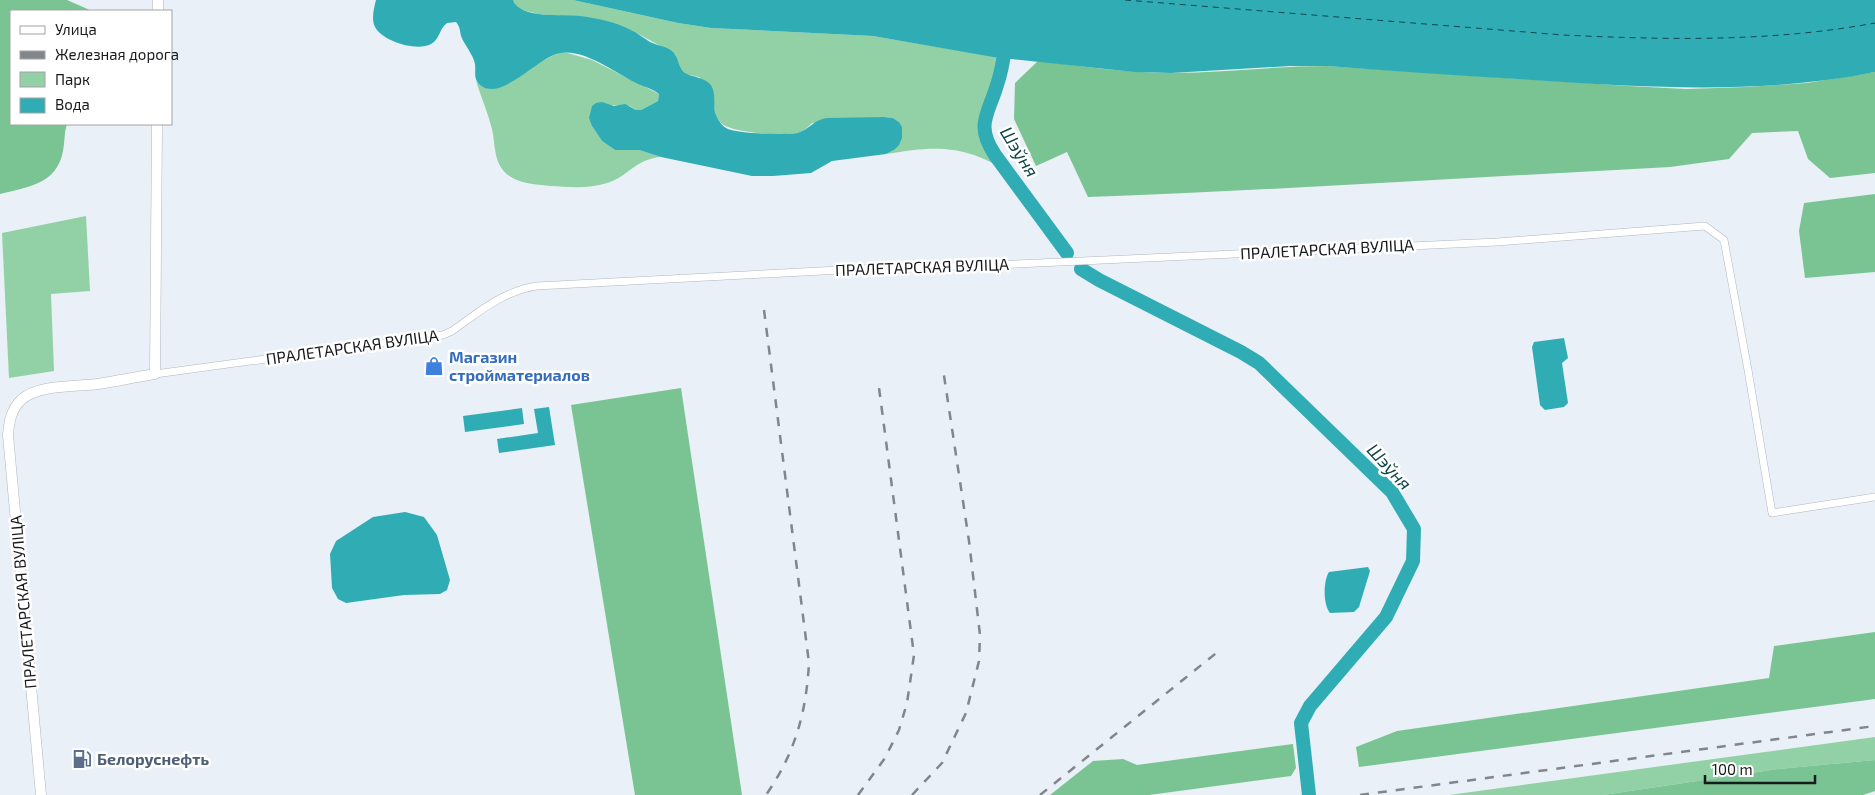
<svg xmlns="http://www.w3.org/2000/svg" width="1875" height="795" viewBox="0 0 1875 795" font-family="'Exo 2',sans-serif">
  <rect width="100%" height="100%" fill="#e9f0f7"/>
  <g fill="#92d1a5">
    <path d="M513,0H573L678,23L711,28L873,36L1003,58L1000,74L984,120V133L988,145L1006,171C964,144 934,146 886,154L894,150L899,122L893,118L884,117L812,123C808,127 805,130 800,132C786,137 731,133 721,123C713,115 714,101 713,90L699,77L686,74L680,69L675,54L631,30L594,19L539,14L522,10L516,6Z"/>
    <path d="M564,52L592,60L659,94L658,101L641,110H636L630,106L608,105L592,126L602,141L615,150H639L661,157C635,159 628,177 607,183C589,189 569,187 550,186C526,184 502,182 496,155C494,146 494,137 492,129C488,113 481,97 476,81C493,100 514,79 528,70C535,65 556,53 564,52Z"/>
    <polygon points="86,216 90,291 51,294 54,371 9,378 2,233"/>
    <polygon points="1875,737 1875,760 1778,769 1603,795 1449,795"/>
  </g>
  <g fill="#79c492">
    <path d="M0,0H67L92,11H11V124H67C64,133 65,141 63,151C57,184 28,187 0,194Z"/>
    <path d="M1038,61C1082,66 1126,73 1171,73C1223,73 1275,66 1327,66L1628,86L1686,89L1747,87L1807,83L1875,72V173L1830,178L1808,159L1798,131L1752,133L1729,159L1670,167C1476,177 1282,190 1088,197L1067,152L1036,166L1014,119L1015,83Z"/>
    <polygon points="1875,194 1875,272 1805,278 1799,231 1804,203"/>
    <polygon points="681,388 742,795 635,795 571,405"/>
    <polygon points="1875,632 1875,699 1359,767 1356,747 1397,731 1769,678 1774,646"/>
    <polygon points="1293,744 1296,768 1291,776 1149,795 1050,795 1093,761 1123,759 1137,765"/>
    <polygon points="1875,760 1875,791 1863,795 1603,795 1778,769"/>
  </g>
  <g fill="#30adb4">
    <path d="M376,0H513C519,19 563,14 580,16C596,18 616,22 631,30C638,33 643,38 650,42C658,46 668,46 674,53C679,59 678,68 685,73C692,77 702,77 709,83C717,91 713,102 715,112C717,118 720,124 726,128C736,134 785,135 797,133C809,130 813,120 827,118L884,117L893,118L899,122L902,127V138L899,145L894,150L886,154L832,161L811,173L773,176H752L661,157L639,150H615L602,141L592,126L589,118L592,106L596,103L602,102L614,106L625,104L636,110H641L658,101L659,94C653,89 645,87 638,84C617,74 585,49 561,53C538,56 501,103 480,85C473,79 476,72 475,64C473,54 465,46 461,36C460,31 460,27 456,22L447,23C439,29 440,39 431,44C417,52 382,41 375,27C371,19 374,8 376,0Z"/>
    <path d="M573,0H1875V72C1766,94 1656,88 1547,81C1473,76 1400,72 1327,66H1290L1171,73L1134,72L993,57L873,36L711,28L678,23Z"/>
    <polygon points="1564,338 1568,358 1562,363 1568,403 1564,407 1545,410 1540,405 1532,347 1534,342"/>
    <polygon points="549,407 555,445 499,453 497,439 538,433 534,409"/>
    <polygon points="522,408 524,424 465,432 463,416"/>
    <polygon points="405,512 424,517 437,535 450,580 447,590 440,594 404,595 346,603 338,599 332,588 330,554 336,541 373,517"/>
    <path d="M1368,567L1370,571L1359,607L1354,612L1330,613C1323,605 1323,581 1329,572Z"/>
  </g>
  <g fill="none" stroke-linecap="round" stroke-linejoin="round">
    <g stroke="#30adb4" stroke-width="14">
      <path d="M1006,42C1004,56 1002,71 997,85C988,115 975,125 995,155L1067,253"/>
      <polyline points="1081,269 1099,280 1241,352 1259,363 1392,492 1414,529 1413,561 1386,617 1310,706 1301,723 1309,795"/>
    </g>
    <path stroke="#114649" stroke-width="1" stroke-dasharray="6 5" stroke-linecap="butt" d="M1125,0L1563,35C1668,40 1772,42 1875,23"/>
    <g stroke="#b0b7be" stroke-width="8">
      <path id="minor" d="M155,374L443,335L452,331C479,312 503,291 537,286L878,268L996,265L1497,242L1705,226L1724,240L1748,370L1772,513L1875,497"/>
    </g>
    <g stroke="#b0b7be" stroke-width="11">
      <g id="secondary">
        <polyline points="158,11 158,0"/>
        <path d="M41,795L8,435C9,422 11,410 21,400C38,384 76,387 98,384C117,381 136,377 155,374L157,124"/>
      </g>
    </g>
    <use href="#minor" stroke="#fff" stroke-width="7"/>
    <use href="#secondary" stroke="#fff" stroke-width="10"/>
    <g stroke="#81868b" stroke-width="2.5" stroke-dasharray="9 9" stroke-linecap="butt">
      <path d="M764,310L809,663C806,714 795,753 766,795"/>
      <polyline points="858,795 885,758 899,730 907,703 914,655 878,380"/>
      <polyline points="912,795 942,763 966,713 979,661 980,635 969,541 943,369"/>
      <polyline points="1040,795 1220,650"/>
      <polyline points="1360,795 1875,726"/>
    </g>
  </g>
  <defs>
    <g id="shop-bare" transform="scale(1.5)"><path d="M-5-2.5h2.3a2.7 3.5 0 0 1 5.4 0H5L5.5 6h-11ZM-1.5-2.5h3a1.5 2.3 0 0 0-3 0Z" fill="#3f7fe0" stroke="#fff" stroke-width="2.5" paint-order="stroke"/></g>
    <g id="fuel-bare" transform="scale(1.5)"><path d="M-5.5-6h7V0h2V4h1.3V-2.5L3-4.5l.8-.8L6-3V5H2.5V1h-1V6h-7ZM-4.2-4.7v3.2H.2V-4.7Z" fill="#5c6f8a" stroke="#fff" stroke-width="2.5" paint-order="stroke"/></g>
  </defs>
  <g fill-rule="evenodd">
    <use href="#shop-bare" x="434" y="366"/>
    <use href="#fuel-bare" x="82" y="759"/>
  </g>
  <g text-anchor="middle" stroke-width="5" stroke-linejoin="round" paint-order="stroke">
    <g font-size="16" fill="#181a1d" stroke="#fff">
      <text transform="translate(1327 249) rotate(-3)" y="6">ПРАЛЕТАРСКАЯ ВУЛІЦА</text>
      <text transform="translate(922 267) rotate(-2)" y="6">ПРАЛЕТАРСКАЯ ВУЛІЦА</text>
      <text transform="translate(352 347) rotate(-8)" y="6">ПРАЛЕТАРСКАЯ ВУЛІЦА</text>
      <text transform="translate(23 602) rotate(-95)" y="6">ПРАЛЕТАРСКАЯ ВУЛІЦА</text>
    </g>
    <g font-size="16" font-weight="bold" fill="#366cbe" stroke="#fff" text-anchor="start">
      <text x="449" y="363">Магазин<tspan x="449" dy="18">стройматериалов</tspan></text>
    </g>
    <g font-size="16" font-weight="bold" fill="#4e5e75" stroke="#fff" text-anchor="start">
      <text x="97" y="765">Белоруснефть</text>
    </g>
    <g font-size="18" font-style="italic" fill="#114649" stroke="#fff">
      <text transform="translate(1019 152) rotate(58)" y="6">Шэўня</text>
      <text transform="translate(1389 467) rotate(47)" y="6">Шэўня</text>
    </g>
  </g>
  <rect x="10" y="10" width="162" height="115" fill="#ffffff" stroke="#a3a3a5"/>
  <rect x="20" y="26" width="25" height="8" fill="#ffffff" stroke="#a3a3a5"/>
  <text x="55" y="35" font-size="15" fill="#181a1d">Улица</text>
  <rect x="20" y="51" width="25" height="8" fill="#81868b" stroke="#a3a3a5"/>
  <text x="55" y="60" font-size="15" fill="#181a1d">Железная дорога</text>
  <rect x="20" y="72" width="25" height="15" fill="#92d1a5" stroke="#a3a3a5"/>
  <text x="55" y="85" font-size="15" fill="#181a1d">Парк</text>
  <rect x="20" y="98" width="25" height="15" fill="#30adb4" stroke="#a3a3a5"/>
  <text x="55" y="110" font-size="15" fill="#181a1d">Вода</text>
  <path d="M1705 775v8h110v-8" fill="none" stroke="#181a1d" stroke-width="2.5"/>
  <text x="1712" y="775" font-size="15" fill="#181a1d" stroke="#ffffff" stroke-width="4" paint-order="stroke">100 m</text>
</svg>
